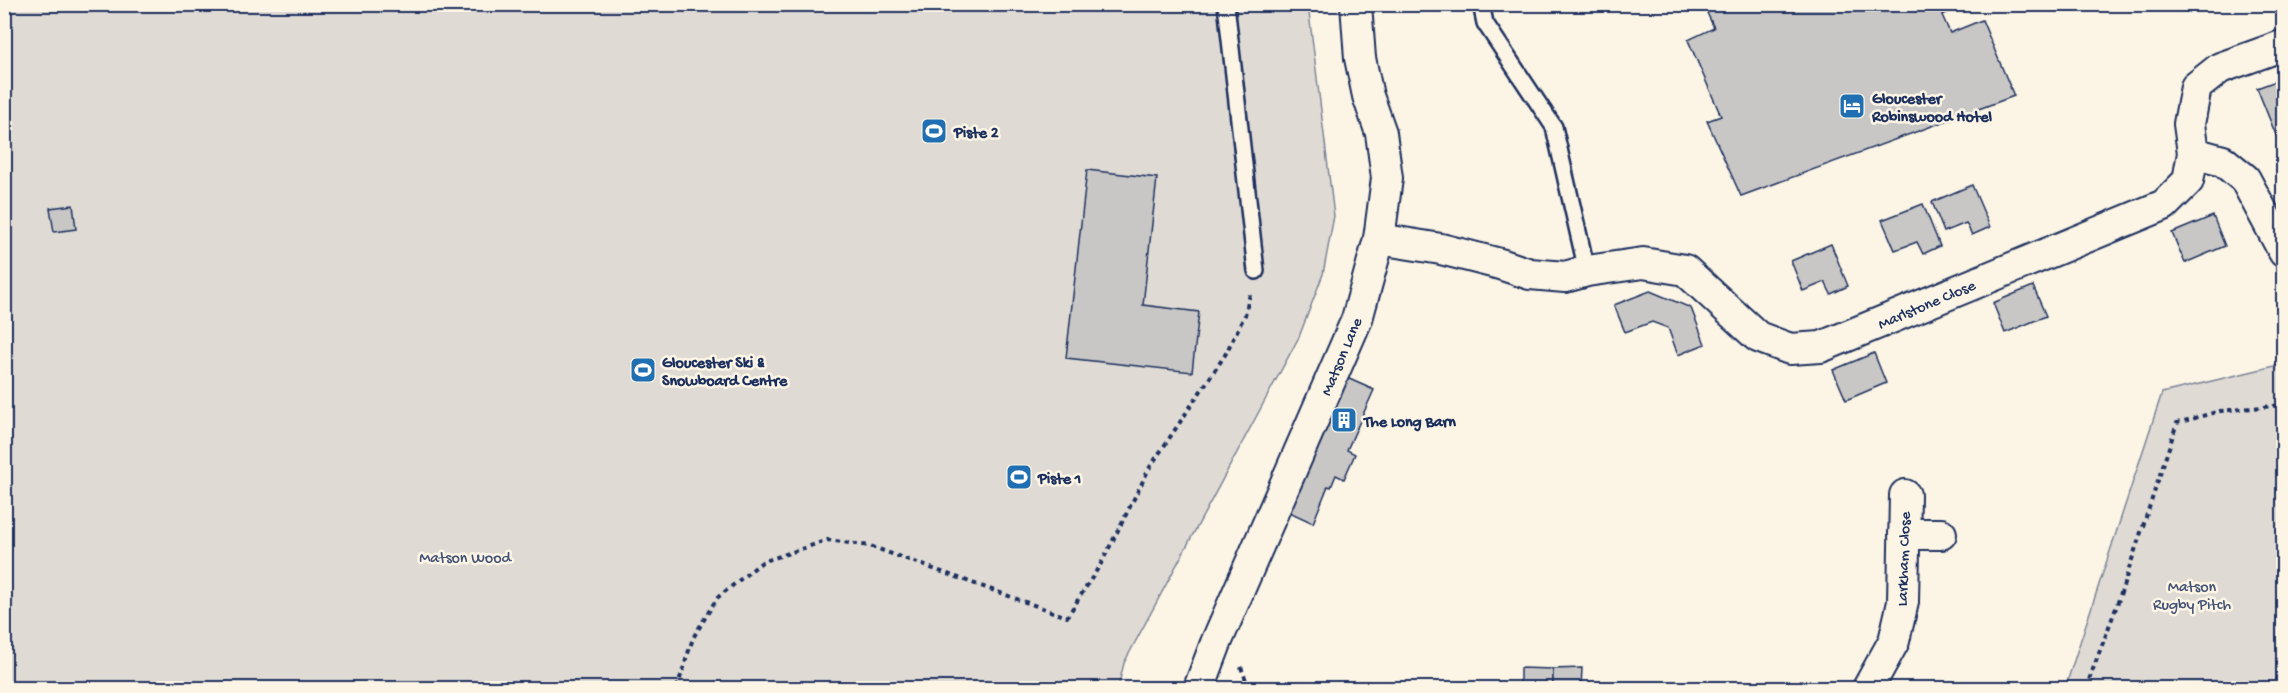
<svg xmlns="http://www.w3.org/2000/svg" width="2288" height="693" viewBox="0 0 2288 693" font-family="'Gochi Hand',sans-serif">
  <rect width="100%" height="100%" fill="#fcf5e5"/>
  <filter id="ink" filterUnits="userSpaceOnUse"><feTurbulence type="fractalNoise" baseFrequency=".0167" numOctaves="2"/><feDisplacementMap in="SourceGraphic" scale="12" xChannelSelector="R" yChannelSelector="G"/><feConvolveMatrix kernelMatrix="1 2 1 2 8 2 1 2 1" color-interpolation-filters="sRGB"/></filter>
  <g filter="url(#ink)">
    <g fill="#dfdbd4" stroke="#7d8599" stroke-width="1.5">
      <polygon points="4,5 1308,5 1334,216 1323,274 1299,337 1124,663 1118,688 5,688"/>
      <polygon points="2283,364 2283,688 2065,688 2162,393"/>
    </g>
    <g fill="#c8c7c6" stroke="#1b2f5e" stroke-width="1.5">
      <polygon points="1703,4 1969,4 1942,15 1950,33 1982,20 2014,96 1741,196 1707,121 1721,116 1688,40 1714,28"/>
      <polygon points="2284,78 2284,144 2280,145 2257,88"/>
      <polygon points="1087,170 1157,178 1143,305 1199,312 1192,372 1066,358"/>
      <polygon points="1972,185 1990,227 1972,235 1966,223 1944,232 1932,202"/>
      <polygon points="1923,204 1940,246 1923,254 1917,242 1895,250 1882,220"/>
      <polygon points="73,205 76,229 54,232 50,208"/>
      <polygon points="2213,216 2225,246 2185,263 2172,233"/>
      <polygon points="1831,244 1848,286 1831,294 1825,282 1803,291 1791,261"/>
      <polygon points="2033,286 2046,316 2005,333 1993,303"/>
      <polygon points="1650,291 1691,308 1705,344 1678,355 1668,328 1652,322 1625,332 1614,305"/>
      <polygon points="1874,353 1886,383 1846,400 1833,370"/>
      <polygon points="1347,378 1374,390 1347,450 1355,454 1344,479 1336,475 1331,487 1328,486 1313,523 1285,510"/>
      <polygon points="1520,668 1553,669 1553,688 1520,688"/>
      <polygon points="1582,668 1581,688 1553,688 1553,669"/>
    </g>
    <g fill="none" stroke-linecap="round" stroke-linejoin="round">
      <g stroke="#1b2f5e" stroke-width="20">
        <g id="service">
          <polyline points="1226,4 1256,271"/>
          <polyline points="1481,4 1485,23 1554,127 1587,271"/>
        </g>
      </g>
      <g stroke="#1b2f5e" stroke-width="34">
        <g id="minor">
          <polyline points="2193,153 2223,161 2245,179 2284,252"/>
          <polyline points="1379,239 1441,249 1500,264 1530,274 1565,277 1587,271 1643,263 1685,270 1758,337 1790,349 1821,347 2164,205 2188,181 2193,153 2189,124 2196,87 2220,68 2284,45"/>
          <polyline points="1904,534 1941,534"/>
          <polyline points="1199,688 1216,643 1357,319 1379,239 1387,178 1381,133 1368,96 1360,58 1356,4"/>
          <polyline points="1868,688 1894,641 1903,602 1905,495"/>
        </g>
      </g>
      <g stroke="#1b2f5e" stroke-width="4" stroke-dasharray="4.5 4.5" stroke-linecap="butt">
        <polyline points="1241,667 1249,688"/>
        <polyline points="677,688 693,638 717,598 762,562 828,540 870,546 1067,617 1102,562 1150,467 1225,355 1245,315 1250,294"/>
        <polyline points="2086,688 2116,608 2177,423 2220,411 2284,405"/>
      </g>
      <use href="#service" stroke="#fcf5e5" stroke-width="15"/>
      <use href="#minor" stroke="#fcf5e5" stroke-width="30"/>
    </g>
  </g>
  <defs>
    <g id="hotel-square" transform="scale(1.35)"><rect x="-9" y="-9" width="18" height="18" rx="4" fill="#1f6fb2" stroke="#fcf5e5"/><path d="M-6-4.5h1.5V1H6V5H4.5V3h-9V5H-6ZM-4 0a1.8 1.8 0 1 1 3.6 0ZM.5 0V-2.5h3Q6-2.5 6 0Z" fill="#fff"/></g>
    <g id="stadium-square" transform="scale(1.35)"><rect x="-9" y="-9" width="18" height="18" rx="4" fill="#1f6fb2" stroke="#fcf5e5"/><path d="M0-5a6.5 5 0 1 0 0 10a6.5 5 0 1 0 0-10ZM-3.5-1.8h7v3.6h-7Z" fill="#fff"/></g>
    <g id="building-square" transform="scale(1.35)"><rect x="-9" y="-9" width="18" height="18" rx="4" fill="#1f6fb2" stroke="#fcf5e5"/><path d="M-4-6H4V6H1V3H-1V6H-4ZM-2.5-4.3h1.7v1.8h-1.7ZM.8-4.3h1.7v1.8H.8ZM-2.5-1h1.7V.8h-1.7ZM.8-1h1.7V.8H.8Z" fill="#fff"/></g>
  </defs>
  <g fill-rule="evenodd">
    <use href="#hotel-square" x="1852" y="106"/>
    <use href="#stadium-square" x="934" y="131"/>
    <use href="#stadium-square" x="643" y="370"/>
    <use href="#building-square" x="1344" y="420"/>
    <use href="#stadium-square" x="1019" y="477"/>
  </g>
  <g text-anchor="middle" stroke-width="5" stroke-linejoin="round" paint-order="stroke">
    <g font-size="16" font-weight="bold" fill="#1b2f5e" stroke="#fcf5e5" text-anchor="start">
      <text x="1872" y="103">Gloucester<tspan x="1872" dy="18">Robinswood Hotel</tspan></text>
      <text x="954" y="137">Piste 2</text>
      <text x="662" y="367">Gloucester Ski &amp;<tspan x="662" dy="18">Snowboard Centre</tspan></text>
      <text x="1364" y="426">The Long Barn</text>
      <text x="1038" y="483">Piste 1</text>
    </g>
    <g font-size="16" fill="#1b2f5e" stroke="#fcf5e5">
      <text transform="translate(1926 303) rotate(-23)" y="6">Marlstone Close</text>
      <text transform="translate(1340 356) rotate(-67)" y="6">Matson Lane</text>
      <text transform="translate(1902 559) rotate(-88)" y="6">Larkham Close</text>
    </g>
    <g font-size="16" fill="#425176" stroke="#fcf5e5">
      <text x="465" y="562">Matson Wood</text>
      <text x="2192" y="591">Matson<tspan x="2192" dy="18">Rugby Pitch</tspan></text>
    </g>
  </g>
  <rect width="2288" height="693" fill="none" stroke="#fcf5e5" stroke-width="24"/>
  <rect x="12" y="12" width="2264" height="669" fill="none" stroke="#1b2f5e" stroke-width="2" filter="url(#ink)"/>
</svg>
